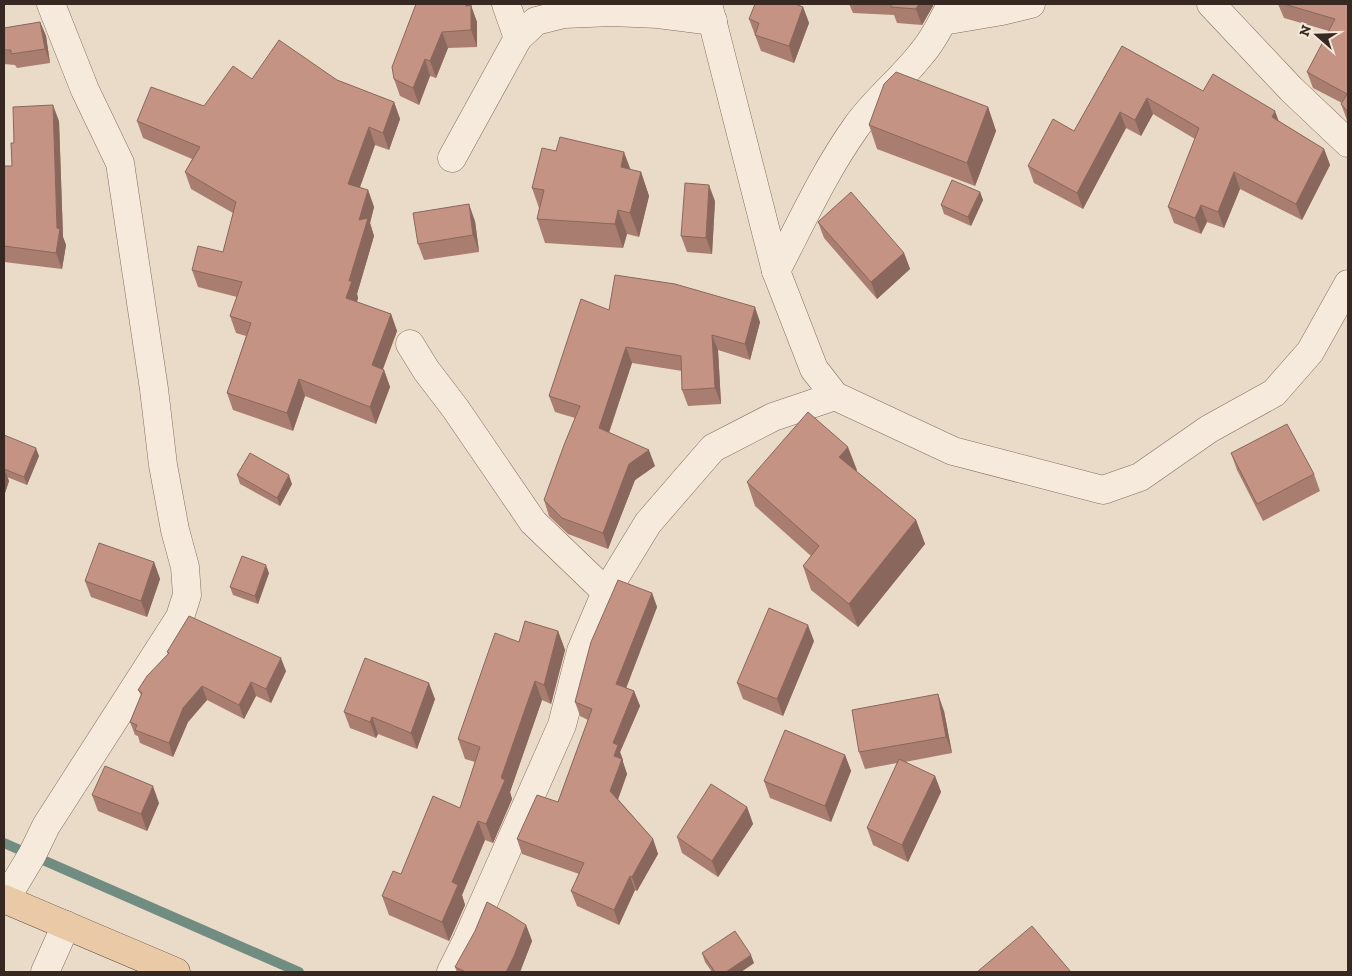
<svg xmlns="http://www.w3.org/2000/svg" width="1352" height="976" viewBox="0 0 1352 976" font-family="'Zilla Slab',serif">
  <rect width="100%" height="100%" fill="#eadbc9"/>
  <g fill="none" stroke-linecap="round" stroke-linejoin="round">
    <polyline stroke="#718d81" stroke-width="10" points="4,843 299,972"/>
    <g stroke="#856d60" stroke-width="29">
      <g id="minor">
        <polyline points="506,4 518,38"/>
        <polyline points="708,4 776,271 814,369 835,396 953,451 1103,490 1140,477 1209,429 1274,393 1310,352 1348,284"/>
        <polyline points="1211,4 1291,89 1348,143"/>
        <polyline points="943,21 1002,11 1031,4"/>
        <polyline points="452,158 518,38 536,21 564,14 612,12 658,14 713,21"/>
        <path d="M776,271C801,223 824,172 856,127C875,100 902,79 922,53C934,39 943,21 951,4"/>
        <polyline points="410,344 426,370 455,408 533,522 606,592"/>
        <polyline points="5,900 32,855 46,826 180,617 187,595 185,567 175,530 163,465 154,389 120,163 85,90 51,4"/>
        <polyline points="45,972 66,925"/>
        <polyline points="451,972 467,940 562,725 581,651 606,592 648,523 713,448 773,417 835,396"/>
      </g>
    </g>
    <g stroke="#543d33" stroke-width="29">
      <polyline id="major" points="4,899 176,972"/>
    </g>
    <use href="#minor" stroke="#f6eadc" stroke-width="28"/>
    <use href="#major" stroke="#e9c9a6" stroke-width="28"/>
  </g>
  <g fill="#a97e71">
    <polygon points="416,4 469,4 477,22 477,47 448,48 436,78 430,76 419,105 400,96 394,79"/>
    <polygon points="849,4 933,4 933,6 922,25 897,23 894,15 853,13"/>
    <polygon points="1278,4 1348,4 1348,122 1347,120 1341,104 1342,103 1313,88 1307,72 1329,31 1284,18"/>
    <polygon points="803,7 809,23 794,63 761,51 749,19"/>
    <polygon points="40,22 46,36 50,63 17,68 15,65 4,64 4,28"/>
    <polygon points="1122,46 1203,91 1279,121 1324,149 1330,165 1302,220 1240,189 1224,228 1207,222 1201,234 1174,223 1168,207 1195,139 1153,114 1141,136 1126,128 1083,209 1034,183 1028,166 1074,131"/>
    <polygon points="252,79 337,80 394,102 400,119 389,150 375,145 360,187 368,190 374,207 370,223 374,236 357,294 358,298 357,302 391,314 397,331 383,369 384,370 390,387 376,424 305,396 293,431 233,410 227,393 246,336 236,333 230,316 237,297 198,287 192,270 223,252 233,213 191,189 185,172 192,159 143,138 137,121 204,106"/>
    <polygon points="988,107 996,131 975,186 877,149 869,125"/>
    <polygon points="59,121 63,237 66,245 62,269 4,262 4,166 12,166 14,143"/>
    <polygon points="631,170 641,172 649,196 639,237 627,234 623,248 545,243 537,219 539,208 532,188"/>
    <polygon points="980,192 983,200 971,226 944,214 941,205"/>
    <polygon points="715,201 712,254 687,252 681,236"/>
    <polygon points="475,221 479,252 424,260 418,244"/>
    <polygon points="818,222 904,253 910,269 877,299 824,238"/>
    <polygon points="609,310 760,322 750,360 718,350 721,404 688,406 682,390 682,371 632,363 609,433 655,466 635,480 608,549 568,534 549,516 544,500 575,418 555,412 549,396"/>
    <polygon points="4,435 39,456 27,485 7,477 9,481 4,496"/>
    <polygon points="1231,453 1314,474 1320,491 1263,521 1237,470"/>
    <polygon points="857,470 856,471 916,520 925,544 858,627 811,590 803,566 811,556 755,506 747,482"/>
    <polygon points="237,475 292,484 280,506 240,484"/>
    <polygon points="154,562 160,579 147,617 91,597 85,581"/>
    <polygon points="269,573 258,604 233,595 230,587"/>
    <polygon points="652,593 657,607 626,688 634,691 640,706 620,752 623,760 623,762 627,774 618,799 653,839 658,854 637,891 635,890 619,925 577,906 571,891 579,874 522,854 517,839 558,802 588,720 580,716 575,702"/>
    <polygon points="558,631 565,650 551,704 542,700 510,792 512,799 493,843 485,840 462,895 465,905 449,941 389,915 382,896 460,808 475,762 465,759 458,739 519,642"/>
    <polygon points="814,641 783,716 743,699 737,683"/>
    <polygon points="167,652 286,671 271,703 256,696 244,719 207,700 188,722 173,757 140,743 138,736 135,735 130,722 141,695 138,690 168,654"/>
    <polygon points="435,699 417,749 378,734 376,738 350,728 344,712"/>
    <polygon points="944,711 952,753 905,762 935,776 941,792 908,862 873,845 867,828 897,763 865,769 859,752"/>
    <polygon points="845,755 851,771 831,822 770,798 764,781"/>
    <polygon points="92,795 159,803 147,831 98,811"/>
    <polygon points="747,807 753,824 718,877 682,853 677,837"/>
    <polygon points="526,925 532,941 520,972 457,972 455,967"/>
    <polygon points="702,953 754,963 741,972 712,972 705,962"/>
  </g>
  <g fill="#8a675c">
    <polygon points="466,4 469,4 471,11 471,5 477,22 477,47 471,30"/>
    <polygon points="919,4 933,4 933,6 922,25 916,9"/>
    <polygon points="803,7 809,23 794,63 789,46"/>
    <polygon points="40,22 46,36 50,63 45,49"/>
    <polygon points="442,32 448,48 436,78 430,61"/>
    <polygon points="425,59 430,76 419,105 413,88"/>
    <polygon points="1147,98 1153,114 1141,136 1135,120"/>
    <polygon points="394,102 400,119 389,150 383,133"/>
    <polygon points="53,105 59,121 63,237 66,245 62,269 56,253 57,228"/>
    <polygon points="988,107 996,131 975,186 967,163"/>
    <polygon points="1275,111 1281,127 1272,117"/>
    <polygon points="1120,112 1126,128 1083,209 1077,193"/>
    <polygon points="369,127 375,145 355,201 348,184"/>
    <polygon points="1324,149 1330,165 1302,220 1296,204"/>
    <polygon points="624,152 633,176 621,167"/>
    <polygon points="641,172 649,196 639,237 630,213"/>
    <polygon points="1234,172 1240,189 1224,228 1218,212"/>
    <polygon points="709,185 715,201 712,254 706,238"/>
    <polygon points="368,190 374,207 370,223 374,236 357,294 358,298 352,315 346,298 359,220"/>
    <polygon points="980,192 983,200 971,226 968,217"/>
    <polygon points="469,204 475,221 479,252 473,235"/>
    <polygon points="1201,205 1207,222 1201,234 1195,218"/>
    <polygon points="618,210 627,234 623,248 615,224"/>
    <polygon points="904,253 910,269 877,299 871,282"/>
    <polygon points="755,307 760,322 750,360 745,344"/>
    <polygon points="391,314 397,331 378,382 372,365"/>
    <polygon points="712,335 718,350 721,404 715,388"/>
    <polygon points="626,347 632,363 605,444 599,428"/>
    <polygon points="384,370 390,387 376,424 370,407"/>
    <polygon points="299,379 305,396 293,431 287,413"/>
    <polygon points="848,447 857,470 847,481 839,457"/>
    <polygon points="36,448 39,456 27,485 24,477"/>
    <polygon points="649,450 655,466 635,480 608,549 603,533 629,464"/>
    <polygon points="4,468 9,481 4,496"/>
    <polygon points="289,475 292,484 280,506 277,498"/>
    <polygon points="916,520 925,544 858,627 849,604"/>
    <polygon points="154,562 160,579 147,617 141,601"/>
    <polygon points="266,565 269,573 258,604 255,596"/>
    <polygon points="652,593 657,607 622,699 616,684"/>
    <polygon points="808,625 814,641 783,716 777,699"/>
    <polygon points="558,631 565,650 551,704 544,685"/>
    <polygon points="281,658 286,671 271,703 266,689"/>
    <polygon points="535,681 542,700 510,792 512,799 493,843 486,824 501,778"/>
    <polygon points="251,682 256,696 244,719 239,705"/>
    <polygon points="429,683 435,699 417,749 411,733"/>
    <polygon points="202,686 207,700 188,722 173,757 169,743 183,708"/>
    <polygon points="634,691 640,706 620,752 623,760 623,762 627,774 616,805 610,791 614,756 613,743"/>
    <polygon points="938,694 944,711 952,753 946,737"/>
    <polygon points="372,717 378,734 376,738 370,722"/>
    <polygon points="845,755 851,771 831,822 825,806"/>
    <polygon points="935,776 941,792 908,862 902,845"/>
    <polygon points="153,786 159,803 147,831 141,814"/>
    <polygon points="747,807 753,824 718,877 712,861"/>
    <polygon points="478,821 485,840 462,895 465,905 449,941 442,922 452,882"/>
    <polygon points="653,839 658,854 637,891 632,877"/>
    <polygon points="630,876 635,890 619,925 614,910"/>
    <polygon points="526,925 532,941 520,972 506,972"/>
    <polygon points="751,955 754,963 741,972 726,972"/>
  </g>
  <g fill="#c59383" stroke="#8a675c">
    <polygon points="416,4 466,4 466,6 471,5 471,30 442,32 430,61 425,59 413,88 394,79 392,67"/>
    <polygon points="755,4 795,4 803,7 789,46 755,35 759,23 749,19"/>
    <polygon points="891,4 919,4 916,9 891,7"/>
    <polygon points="1284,4 1348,4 1348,112 1341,104 1347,94 1307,72 1335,19"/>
    <polygon points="40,22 45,49 11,54 11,50 4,50 4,28"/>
    <polygon points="279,40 337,80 394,102 383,133 369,127 348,184 368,190 359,220 368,218 349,281 352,281 346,298 391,314 372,365 384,370 370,407 299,379 287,413 227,393 251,323 230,316 242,282 192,270 198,246 223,252 236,202 185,172 200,147 137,121 151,87 204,106 233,66 252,79"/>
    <polygon points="1122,46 1203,91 1213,74 1275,111 1272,117 1324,149 1296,204 1234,172 1218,212 1201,205 1195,218 1168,207 1199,128 1147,98 1135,120 1120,112 1077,193 1028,166 1053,119 1074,131"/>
    <polygon points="896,72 988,107 967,163 869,125 884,84"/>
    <polygon points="53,105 57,228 60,229 56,253 4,246 4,166 12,166 11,143 14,143 13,107"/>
    <polygon points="560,137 624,152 621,167 641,172 630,213 618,210 615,224 537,219 544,190 532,188 542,148 556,151"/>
    <polygon points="952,180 980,192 968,217 941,205"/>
    <polygon points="685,183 709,185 706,238 681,236"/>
    <polygon points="851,192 904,253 871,282 818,222"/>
    <polygon points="469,204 473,235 418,244 413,213"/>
    <polygon points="615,275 675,284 755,307 745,344 712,335 715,388 682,390 681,356 626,347 599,428 649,450 629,464 603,533 562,518 544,500 564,445 580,406 549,396 581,299 609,310"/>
    <polygon points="808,412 848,447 839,457 916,520 849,604 803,566 819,546 747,482"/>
    <polygon points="1287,424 1314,474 1257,504 1231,453"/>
    <polygon points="4,435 36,448 24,477 4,469"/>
    <polygon points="250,453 289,475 277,498 237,475"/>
    <polygon points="99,543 154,562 141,601 85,581"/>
    <polygon points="242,556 266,565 255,596 230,587"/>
    <polygon points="618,580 652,593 616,684 634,691 613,743 618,745 614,756 622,759 610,791 653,839 632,877 630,876 614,910 571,891 584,863 517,839 537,795 558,802 592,709 575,702 591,642"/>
    <polygon points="769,608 808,625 777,699 737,683"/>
    <polygon points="189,616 281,658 266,689 251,682 239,705 202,686 183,708 169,743 135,730 137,725 130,722 142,693 138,690 147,676 169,653 167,652"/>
    <polygon points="525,621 558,631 544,685 535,681 501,778 505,780 486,824 478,821 452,882 458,885 442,922 382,896 393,871 401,874 433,796 460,808 480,747 458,739 495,633 519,642"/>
    <polygon points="365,658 429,683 411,733 372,717 370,722 344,712"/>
    <polygon points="938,694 946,737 859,752 852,710"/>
    <polygon points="785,730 845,755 825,806 764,781"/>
    <polygon points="899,759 935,776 902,845 867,828"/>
    <polygon points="105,766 153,786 141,814 92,795"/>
    <polygon points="711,784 747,807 712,861 677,837"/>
    <polygon points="487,902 507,913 526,925 514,956 506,972 466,972 455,967 475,931"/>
    <polygon points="1032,926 1071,972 977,972"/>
    <polygon points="735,931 751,955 726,972 715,972 702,953"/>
  </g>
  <rect width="1352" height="976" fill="none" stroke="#372822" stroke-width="10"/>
  <g transform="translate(1317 35) rotate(290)" stroke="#f3e7d8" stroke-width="4" paint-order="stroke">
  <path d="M0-4L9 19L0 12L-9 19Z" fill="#372822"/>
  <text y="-8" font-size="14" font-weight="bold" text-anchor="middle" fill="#372822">N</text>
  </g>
</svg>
